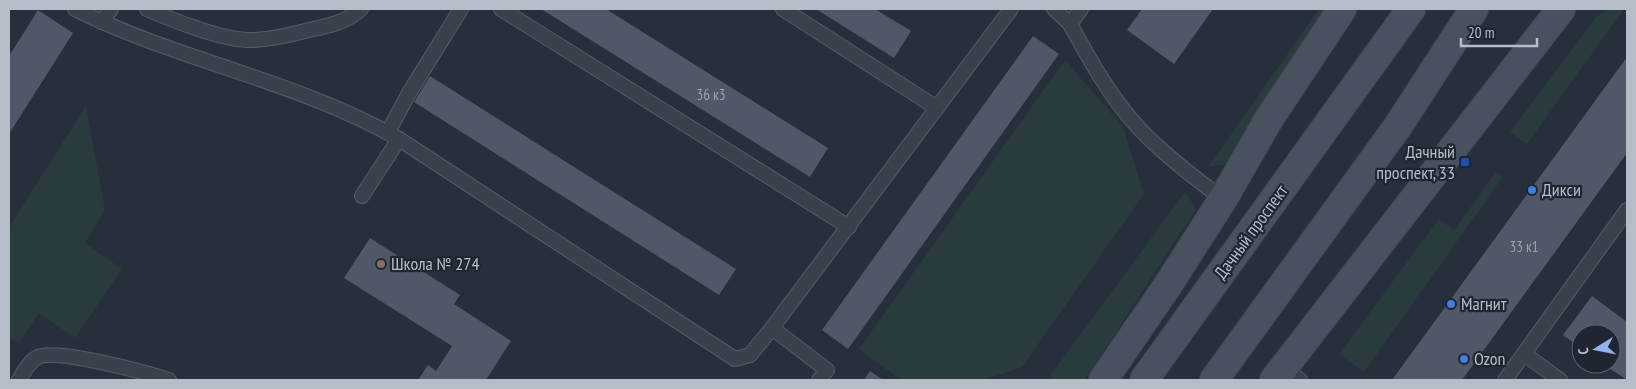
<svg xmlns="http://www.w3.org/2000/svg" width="1636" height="389" viewBox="0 0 1636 389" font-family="'PT Sans Narrow',sans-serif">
  <rect width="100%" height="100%" fill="#272e3c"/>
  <g fill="#2a3b3e">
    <polygon points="1319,9 1327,9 1228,164 1208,167"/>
    <polygon points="1610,9 1624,9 1527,144 1510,132 1597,16"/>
    <polygon points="1065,60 1123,127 1144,194 1022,367 984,380 901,380 859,349"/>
    <polygon points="86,106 105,210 85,243 122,269 75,338 39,313 19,343 9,338 9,227"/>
    <polygon points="1496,172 1503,177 1364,372 1339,354 1439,219 1454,230"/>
    <polygon points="1185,192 1196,209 1085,380 1047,380"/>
  </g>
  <g fill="#505767">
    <polygon points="541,9 606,9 828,148 810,177"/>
    <polygon points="816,9 875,9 911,31 894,58"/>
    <polygon points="1142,9 1213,9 1174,64 1127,30"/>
    <polygon points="38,10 73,33 9,134 9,56"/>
    <polygon points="1033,36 1059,54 848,349 822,330"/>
    <polygon points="1627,57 1627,153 1462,380 1392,380"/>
    <polygon points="430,76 736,269 719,295 414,102"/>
    <polygon points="370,238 460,295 454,304 511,341 486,380 418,380 428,365 436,371 452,346 344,278"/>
    <polygon points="1592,296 1627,322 1627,380 1603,364 1611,364 1611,334 1581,334 1581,348 1563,335"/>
    <polygon points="870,371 883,380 864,380"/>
  </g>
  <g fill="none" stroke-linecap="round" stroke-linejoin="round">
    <g stroke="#555c68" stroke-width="16">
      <g id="service">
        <path d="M75,9C179,61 298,81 399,139L735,359L750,355L772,328L1011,9"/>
        <path d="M147,9C172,20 222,40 249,40C269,40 289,35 309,30C328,26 347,22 361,9"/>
        <polyline points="501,9 849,227"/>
        <polyline points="783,9 937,108"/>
        <polyline points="1054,9 1070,24"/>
        <path d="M1081,9L1070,24C1088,56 1106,90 1130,118C1154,147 1192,176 1223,199"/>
        <polyline points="101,22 111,9"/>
        <polyline points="388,132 409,93 461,9"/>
        <polyline points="362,196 399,139"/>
        <polyline points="772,328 827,370 819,380"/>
        <polyline points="1524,354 1560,380"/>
        <polyline points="1284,369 1300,380"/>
        <path d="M19,380C24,372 29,361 38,357C56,348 148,373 169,380"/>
        <polyline points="1505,380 1627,210"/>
      </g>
    </g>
    <g stroke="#434a56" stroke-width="30">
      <g id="secondary">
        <polyline points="1103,380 1168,285 1223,199 1269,119 1342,9"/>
        <polyline points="1144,380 1411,9"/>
        <polyline points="1214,380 1398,126 1474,9"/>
        <polyline points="1274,380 1561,9"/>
      </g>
    </g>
    <use href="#service" stroke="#3a414d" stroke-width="14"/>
    <use href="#secondary" stroke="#49505f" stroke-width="28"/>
  </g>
  <rect fill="#1a4fb4" stroke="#1f2632" stroke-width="2" x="1460" y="157" width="10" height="10" rx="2.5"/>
  <g fill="#3f7fe0" stroke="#1f2632" stroke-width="2">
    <circle cx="1532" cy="190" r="5"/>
    <circle cx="1451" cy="304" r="5"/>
    <circle cx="1464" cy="359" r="5"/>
  </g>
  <circle fill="#8d6e63" stroke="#1f2632" stroke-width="2" cx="381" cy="264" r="5"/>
  <g text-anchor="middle" stroke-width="4.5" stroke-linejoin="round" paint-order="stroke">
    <g font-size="15" fill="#9ca3b0">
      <text x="711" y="100">36 к3</text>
      <text x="1524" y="252">33 к1</text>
    </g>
    <g font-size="18" fill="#b6bcc8" stroke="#1f2632" text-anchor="start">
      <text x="1455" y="158" text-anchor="end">Дачный<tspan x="1455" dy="21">проспект, 33</tspan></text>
      <text x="1542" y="196">Дикси</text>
      <text x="391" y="270">Школа № 274</text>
      <text x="1461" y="310">Магнит</text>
      <text x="1474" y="365">Ozon</text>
    </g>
    <g font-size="18" fill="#b6bcc8" stroke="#1f2632">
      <text transform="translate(1251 232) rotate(-54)" y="6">Дачный проспект</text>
    </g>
  </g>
  <rect width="1636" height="389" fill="none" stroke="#b6bcc8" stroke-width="20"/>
  <g transform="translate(1596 349) rotate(260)"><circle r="24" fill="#1f2632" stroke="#5b626e"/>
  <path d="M0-4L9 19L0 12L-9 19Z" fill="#95b1ee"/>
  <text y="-8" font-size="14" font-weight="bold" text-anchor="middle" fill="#b6bcc8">С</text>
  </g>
  <path d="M1461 38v8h76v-8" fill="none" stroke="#b6bcc8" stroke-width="2.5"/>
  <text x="1468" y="38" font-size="15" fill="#b6bcc8" stroke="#1f2632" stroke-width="4" paint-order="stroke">20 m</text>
</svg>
